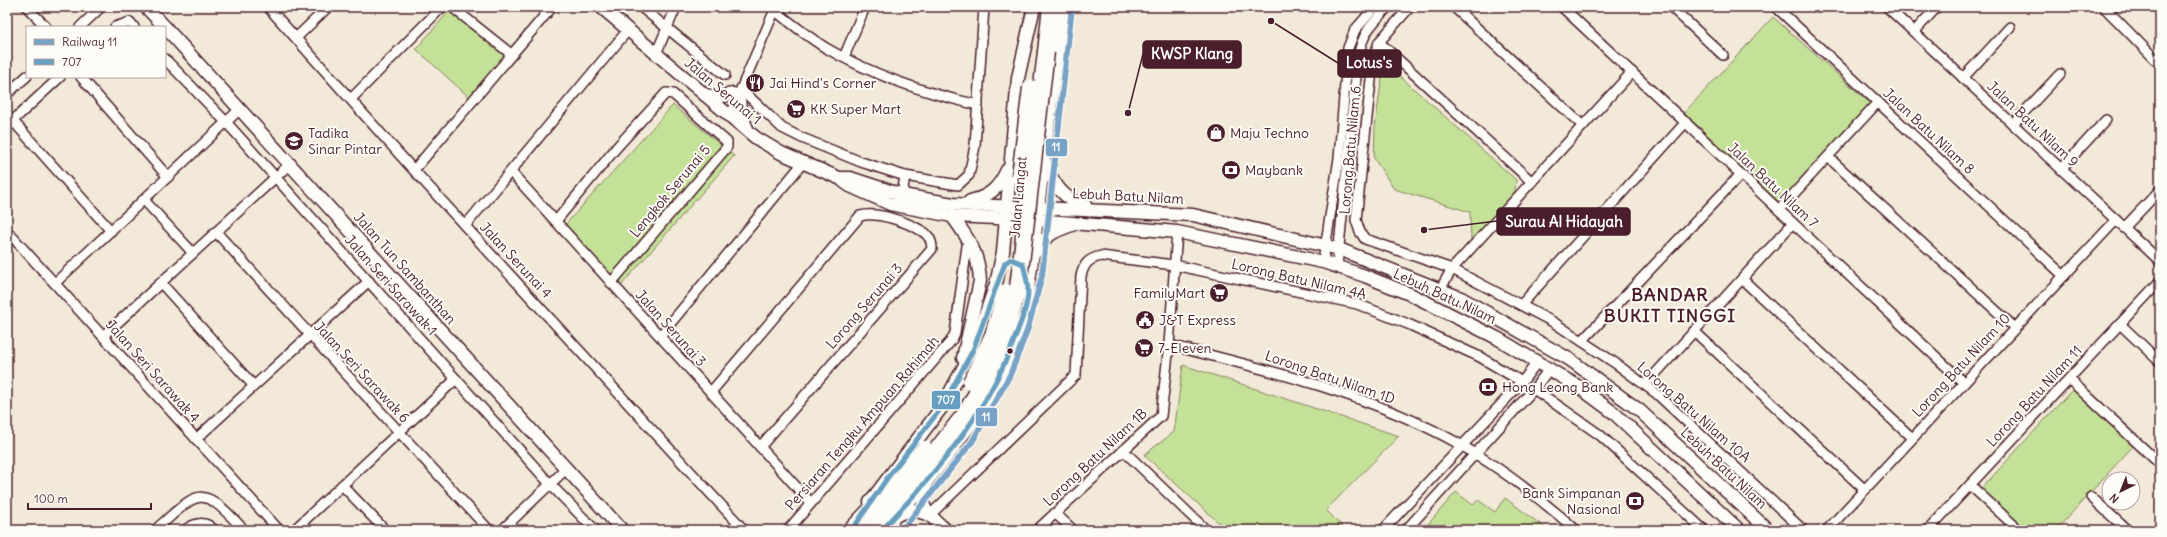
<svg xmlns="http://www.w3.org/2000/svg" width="2167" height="537" viewBox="0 0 2167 537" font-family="Delius,sans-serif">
  <rect width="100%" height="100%" fill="#f2e9d8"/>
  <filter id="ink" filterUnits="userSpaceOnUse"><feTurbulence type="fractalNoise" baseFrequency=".025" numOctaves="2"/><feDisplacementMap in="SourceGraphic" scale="8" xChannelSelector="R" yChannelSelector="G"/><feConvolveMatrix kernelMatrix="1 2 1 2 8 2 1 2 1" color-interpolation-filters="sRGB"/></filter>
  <g filter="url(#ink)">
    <g fill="#c4e198" stroke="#878062">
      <polygon points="451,9 507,54 470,98 416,49"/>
      <polygon points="1773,17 1872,105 1779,205 1684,113"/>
      <polygon points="1384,62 1516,180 1515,191 1471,241 1470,212 1394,189 1374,158 1375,127"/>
      <polygon points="673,105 734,156 619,288 564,226"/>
      <polygon points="1183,365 1399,436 1326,510 1342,526 1338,530 1227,530 1144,455 1174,432"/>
      <polygon points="2073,389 2134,445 2056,530 2026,530 1981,489"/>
      <polygon points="1456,492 1473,505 1478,500 1495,512 1505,498 1548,530 1423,530"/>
    </g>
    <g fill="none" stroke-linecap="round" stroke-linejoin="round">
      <g stroke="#4a1f2b" stroke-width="12">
        <g id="street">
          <polyline points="27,7 46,27"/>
          <polyline points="268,7 409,165 744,530"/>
          <polyline points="452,7 511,54"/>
          <polyline points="641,7 725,75"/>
          <polyline points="1410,7 1379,42 1373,61 1356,220 1360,232 1365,239 1452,269 1553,322 1615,363 1657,394 1803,530"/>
          <polyline points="1454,7 1583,126"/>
          <polyline points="1562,7 1964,383"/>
          <polyline points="1671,7 1723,55"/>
          <polyline points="1776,7 2064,276"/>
          <polyline points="1887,7 2160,261"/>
          <polyline points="2104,7 2160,64"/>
          <path d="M774,10C791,23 808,37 826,48C874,76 925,93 978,105"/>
          <polyline points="80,27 101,7"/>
          <polyline points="115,27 130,22 134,27"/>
          <polyline points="1914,32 1937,7"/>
          <polyline points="297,37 328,7"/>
          <polyline points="1379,42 1532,182"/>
          <polyline points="656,54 676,7"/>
          <polyline points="844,57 865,7"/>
          <polyline points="165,59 226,122 550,484 595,530"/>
          <polyline points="81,77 168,177"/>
          <polyline points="1963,78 2010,27"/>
          <polyline points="741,89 782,128 802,138 861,162 905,176 958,185 969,175 975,146 984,7"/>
          <polyline points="7,94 27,76"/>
          <polyline points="351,99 442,7"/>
          <polyline points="729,116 739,100 741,89 776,7"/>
          <polyline points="13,121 111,231"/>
          <polyline points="2013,124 2060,74"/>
          <polyline points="7,126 60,77"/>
          <polyline points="1828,157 2015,328"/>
          <polyline points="2061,169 2106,120"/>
          <polyline points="414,170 552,7"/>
          <polyline points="511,172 811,503"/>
          <polyline points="902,195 905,176"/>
          <polyline points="144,200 193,253"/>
          <polyline points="1779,210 1878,102"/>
          <polyline points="556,221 617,147 666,93 673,94 727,142 727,147 611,283"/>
          <polyline points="465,226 628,30"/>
          <polyline points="2124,228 2159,191"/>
          <polyline points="7,231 279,530"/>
          <polyline points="216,232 489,530"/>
          <polyline points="1323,262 1339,158 1348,48 1355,30 1375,7"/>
          <path d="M1337,266L1358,57C1363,32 1371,25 1388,7"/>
          <polyline points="1742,279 1912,438"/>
          <polyline points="55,283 240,109"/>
          <polyline points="161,283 253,385"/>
          <polyline points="1441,288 1452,269 1632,72"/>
          <polyline points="1521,305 1686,122"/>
          <polyline points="2120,324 2160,362"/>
          <polyline points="1694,331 1865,490"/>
          <polyline points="103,336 291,163"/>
          <polyline points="660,336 802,164"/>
          <polyline points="1582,341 1741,174"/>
          <path d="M1169,345C1266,369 1373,395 1461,445C1502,469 1541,499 1576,530"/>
          <polyline points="2069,379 2160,464"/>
          <polyline points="1646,384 1793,223"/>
          <polyline points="1534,389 1600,435 1704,530"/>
          <path d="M711,392L860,216C877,211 907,222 922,231C929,235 932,242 932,249L760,447"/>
          <polyline points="196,439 369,281"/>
          <polyline points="1123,450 1206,530"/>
          <polyline points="342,485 385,530"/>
          <polyline points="1970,485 2019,530"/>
          <polyline points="2091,497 2127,530"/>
          <polyline points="1055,513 1073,530"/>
          <path d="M930,515L1076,375L1081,276C1084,264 1088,259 1101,256L1174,265L1357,304L1408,324L1480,357L1522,382"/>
          <path d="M155,530C200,491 199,482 244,530"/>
          <path d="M185,530C194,523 205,520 214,530"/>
          <polyline points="294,530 456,379"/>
          <polyline points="502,530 567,468"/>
          <polyline points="788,530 951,341 955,333 968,239"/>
          <polyline points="1037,530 1161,416 1169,345 1177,232"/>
          <polyline points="1383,530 1522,382 1538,361"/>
          <polyline points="1406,530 1534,389 1550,368"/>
          <polyline points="1827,530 2116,220"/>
          <polyline points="1928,530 2160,281"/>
        </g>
      </g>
      <g stroke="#4a1f2b" stroke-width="15">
        <g id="secondary">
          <polyline points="146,7 165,27"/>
          <polyline points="601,7 756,138 781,153 839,178 850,178 902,195 953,204 1193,215 1339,249 1461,298 1569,359 1639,410 1768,530"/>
          <polyline points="165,27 622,530"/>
          <polyline points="705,95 715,97 733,94"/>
          <polyline points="739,100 741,114 748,131"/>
          <path d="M1045,163C1053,183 1063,200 1085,205"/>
          <polyline points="843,181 850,186 890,204 952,216 1037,220 1177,232 1323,262 1365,276 1412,295 1497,338 1579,387 1614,413 1739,530"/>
          <path d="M970,201C989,197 999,188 1007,170"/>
          <path d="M952,216C968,238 979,253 980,281L963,358"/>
          <path d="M1035,252C1044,236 1054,231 1072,225"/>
          <path d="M925,485C915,505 931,517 946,530"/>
          <polyline points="870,502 942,407 973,350 996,284 1003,252 1018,78 1034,7"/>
          <polyline points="897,515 911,509 930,515"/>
          <path d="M886,526C934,476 977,424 1006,361C1029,313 1032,259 1038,208C1046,141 1054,74 1063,7"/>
        </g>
      </g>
      <g stroke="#4a1f2b" stroke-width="19">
        <g id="highway">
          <polyline points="1046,52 1051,7"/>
          <polyline points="852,530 895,484"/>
          <polyline points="874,530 903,493"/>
        </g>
      </g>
      <use href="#street" stroke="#fdfcf7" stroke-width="9"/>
      <use href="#secondary" stroke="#fdfcf7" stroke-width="12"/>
      <use href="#highway" stroke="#fdfcf7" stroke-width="16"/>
      <g stroke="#4a1f2b" stroke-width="19" stroke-linecap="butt">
        <g id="highway-bridge">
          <polyline points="1020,176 1031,88"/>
          <polyline points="971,382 993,335 1006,292"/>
          <polyline points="895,484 925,449"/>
          <polyline points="903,493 965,414 992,367 1006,332 1018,288 1046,52"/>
        </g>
      </g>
      <use href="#highway-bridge" stroke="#fdfcf7" stroke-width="16"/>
      <g stroke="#fdfcf7" stroke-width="8">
        <path id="bus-1" d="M852,530L888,477L942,407L973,350L1005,263L1011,259L1023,264C1025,273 1028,282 1028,291C1028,306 1021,321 1016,335C989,411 937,472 882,530"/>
      </g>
      <use href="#bus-1" stroke="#679fc0" stroke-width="5"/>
      <g stroke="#fdfcf7" stroke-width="9">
        <polyline id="rail-1" points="902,530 972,442 1010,375 1028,328 1042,276 1072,7"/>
      </g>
      <use href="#rail-1" stroke="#78a2c6" stroke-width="6"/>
    </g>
  </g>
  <defs>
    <g id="restaurant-disc" transform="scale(1)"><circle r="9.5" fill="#4a1f2b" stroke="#fdfcf7"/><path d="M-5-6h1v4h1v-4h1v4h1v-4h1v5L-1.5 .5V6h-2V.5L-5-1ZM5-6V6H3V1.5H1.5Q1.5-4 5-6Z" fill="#fff"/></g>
    <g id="supermarket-disc" transform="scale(1)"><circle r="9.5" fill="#4a1f2b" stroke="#fdfcf7"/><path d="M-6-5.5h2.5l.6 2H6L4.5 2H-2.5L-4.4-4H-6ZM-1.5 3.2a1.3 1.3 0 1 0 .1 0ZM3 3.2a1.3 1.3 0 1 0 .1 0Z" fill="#fff"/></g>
    <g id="shop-disc" transform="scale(1)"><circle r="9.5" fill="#4a1f2b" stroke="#fdfcf7"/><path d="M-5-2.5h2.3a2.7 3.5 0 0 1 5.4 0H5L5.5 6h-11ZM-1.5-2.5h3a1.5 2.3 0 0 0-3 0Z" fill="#fff"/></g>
    <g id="school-disc" transform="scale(1)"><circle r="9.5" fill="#4a1f2b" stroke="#fdfcf7"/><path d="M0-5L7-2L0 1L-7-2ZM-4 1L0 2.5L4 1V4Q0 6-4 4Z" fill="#fff"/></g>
    <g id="bank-disc" transform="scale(1)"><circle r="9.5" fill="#4a1f2b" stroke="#fdfcf7"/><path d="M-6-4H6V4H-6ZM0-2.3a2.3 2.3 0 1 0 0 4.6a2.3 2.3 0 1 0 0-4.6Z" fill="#fff"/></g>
    <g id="civic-disc" transform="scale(1)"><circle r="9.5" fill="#4a1f2b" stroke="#fdfcf7"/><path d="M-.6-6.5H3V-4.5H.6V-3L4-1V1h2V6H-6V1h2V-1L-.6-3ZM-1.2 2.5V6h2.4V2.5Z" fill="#fff"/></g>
  </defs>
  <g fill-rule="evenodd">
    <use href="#restaurant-disc" x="755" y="83"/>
    <use href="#supermarket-disc" x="796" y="109"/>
    <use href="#shop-disc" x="1216" y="133"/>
    <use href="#school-disc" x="294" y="141"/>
    <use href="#bank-disc" x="1231" y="170"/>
    <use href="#supermarket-disc" x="1219" y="293"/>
    <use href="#civic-disc" x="1145" y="320"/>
    <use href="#supermarket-disc" x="1144" y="348"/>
    <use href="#bank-disc" x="1488" y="387"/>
    <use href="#bank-disc" x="1635" y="501"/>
  </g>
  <circle fill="#4a1f2b" stroke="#fdfcf7" stroke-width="1.5" cx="1010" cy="351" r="3.5"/>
  <g text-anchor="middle" stroke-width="4" stroke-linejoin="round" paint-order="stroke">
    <g font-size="14" fill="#4a1f2b" stroke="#fdfcf7" text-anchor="start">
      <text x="769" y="88">Jai Hind's Corner</text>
      <text x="810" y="114">KK Super Mart</text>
      <text x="308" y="138">Tadika<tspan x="308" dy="16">Sinar Pintar</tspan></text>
      <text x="1230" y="138">Maju Techno</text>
      <text x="1245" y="175">Maybank</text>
      <text x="1205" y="298" text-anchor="end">FamilyMart</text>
      <text x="1159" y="325">J&amp;T Express</text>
      <text x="1158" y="353">7-Eleven</text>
      <text x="1502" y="392">Hong Leong Bank</text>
      <text x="1621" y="498" text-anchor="end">Bank Simpanan<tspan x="1621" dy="16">Nasional</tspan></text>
    </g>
    <g font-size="14" fill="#4a1f2b" stroke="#fdfcf7">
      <text transform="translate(723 91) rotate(40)" y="5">Jalan Serunai 1</text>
      <text transform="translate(2033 124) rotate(43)" y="5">Jalan Batu Nilam 9</text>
      <text transform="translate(1929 131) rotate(43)" y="5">Jalan Batu Nilam 8</text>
      <text transform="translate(1350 150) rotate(-85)" y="5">Lorong Batu Nilam 6</text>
      <text transform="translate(1773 185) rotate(43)" y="5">Jalan Batu Nilam 7</text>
      <text transform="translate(670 191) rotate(-50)" y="5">Lengkok Serunai 5</text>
      <text transform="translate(1128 196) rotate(3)" y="5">Lebuh Batu Nilam</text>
      <text transform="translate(1018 197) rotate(-85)" y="5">Jalan Langat</text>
      <text transform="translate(516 260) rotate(47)" y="5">Jalan Serunai 4</text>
      <text transform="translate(405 268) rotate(48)" y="5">Jalan Tun Sambanthan</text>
      <text transform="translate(1299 279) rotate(13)" y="5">Lorong Batu Nilam 4A</text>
      <text transform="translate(391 285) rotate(48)" y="5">Jalan Seri Sarawak 1</text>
      <text transform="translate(1445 296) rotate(25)" y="5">Lebuh Batu Nilam</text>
      <text transform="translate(864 306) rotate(-49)" y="5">Lorong Serunai 3</text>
      <text transform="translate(671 328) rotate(48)" y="5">Jalan Serunai 3</text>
      <text transform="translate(1961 365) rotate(-47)" y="5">Lorong Batu Nilam 10</text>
      <text transform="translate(153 371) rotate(48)" y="5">Jalan Seri Sarawak 4</text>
      <text transform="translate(362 372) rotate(47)" y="5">Jalan Seri Sarawak 6</text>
      <text transform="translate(1330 377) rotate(19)" y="5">Lorong Batu Nilam 1D</text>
      <text transform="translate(2034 396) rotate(-47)" y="5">Lorong Batu Nilam 11</text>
      <text transform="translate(1694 412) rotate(41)" y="5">Lorong Batu Nilam 10A</text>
      <text transform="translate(862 423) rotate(-49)" y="5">Persiaran Tengku Ampuan Rahimah</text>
      <text transform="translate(1095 457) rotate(-43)" y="5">Lorong Batu Nilam 1B</text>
      <text transform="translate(1724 468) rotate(43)" y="5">Lebuh Batu Nilam</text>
    </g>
    <g font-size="18" font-weight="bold" letter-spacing="1" fill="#4a1f2b" stroke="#fdfcf7">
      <text x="1670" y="301">BANDAR<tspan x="1670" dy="21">BUKIT TINGGI</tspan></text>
    </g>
  </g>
  <path fill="none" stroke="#4a1f2b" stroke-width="1.5" d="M1128 113L1143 54M1271 21L1338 63M1424 230L1497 221"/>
  <g fill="#4a1f2b" stroke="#fdfcf7" stroke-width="1.5">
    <circle cx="1128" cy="113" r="4"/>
    <circle cx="1271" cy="21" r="4"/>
    <circle cx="1424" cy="230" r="4"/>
  </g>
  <g fill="#4a1f2b" stroke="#4a1f2b" stroke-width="1.5">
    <rect x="1143" y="41" width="98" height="27" rx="4"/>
    <rect x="1338" y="50" width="63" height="27" rx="4"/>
    <rect x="1497" y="208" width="133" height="27" rx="4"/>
  </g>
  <g font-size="15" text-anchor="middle" font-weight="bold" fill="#fff">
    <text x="1192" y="59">KWSP Klang</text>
    <text x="1369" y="68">Lotus's</text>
    <text x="1564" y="227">Surau Al Hidayah</text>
  </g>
  <g stroke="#fdfcf7" stroke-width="1.5">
    <rect x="1045" y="138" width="23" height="19" rx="4" fill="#78a2c6"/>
    <rect x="931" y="390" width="30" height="20" rx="4" fill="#679fc0"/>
    <rect x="975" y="407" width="23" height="20" rx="4" fill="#78a2c6"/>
  </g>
  <g font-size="11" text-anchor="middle" font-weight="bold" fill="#fff">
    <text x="1056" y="151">11</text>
    <text x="946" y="404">707</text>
    <text x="986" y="421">11</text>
  </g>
  <rect width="2167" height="537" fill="none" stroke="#fdfcf7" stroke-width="24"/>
  <rect x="12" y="12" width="2143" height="513" fill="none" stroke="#4a1f2b" stroke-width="1.5" filter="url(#ink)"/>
  <rect x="26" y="26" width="140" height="52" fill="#fdfcf7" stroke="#b5a4a5"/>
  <rect x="34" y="39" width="20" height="6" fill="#78a2c6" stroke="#b5a4a5"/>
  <text x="62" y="46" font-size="12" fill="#4a1f2b">Railway 11</text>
  <rect x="34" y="59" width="20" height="6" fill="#679fc0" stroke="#b5a4a5"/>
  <text x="62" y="66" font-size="12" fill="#4a1f2b">707</text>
  <g transform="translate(2121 491) rotate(223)"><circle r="19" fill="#fdfcf7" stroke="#b5a4a5"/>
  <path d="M0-3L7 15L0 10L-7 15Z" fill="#4a1f2b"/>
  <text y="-6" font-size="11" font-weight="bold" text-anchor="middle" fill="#4a1f2b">N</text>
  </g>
  <path d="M28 503v6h123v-6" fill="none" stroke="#4a1f2b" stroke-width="2"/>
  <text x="34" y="503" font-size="12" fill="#4a1f2b" stroke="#fdfcf7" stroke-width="3" paint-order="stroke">100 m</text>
</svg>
